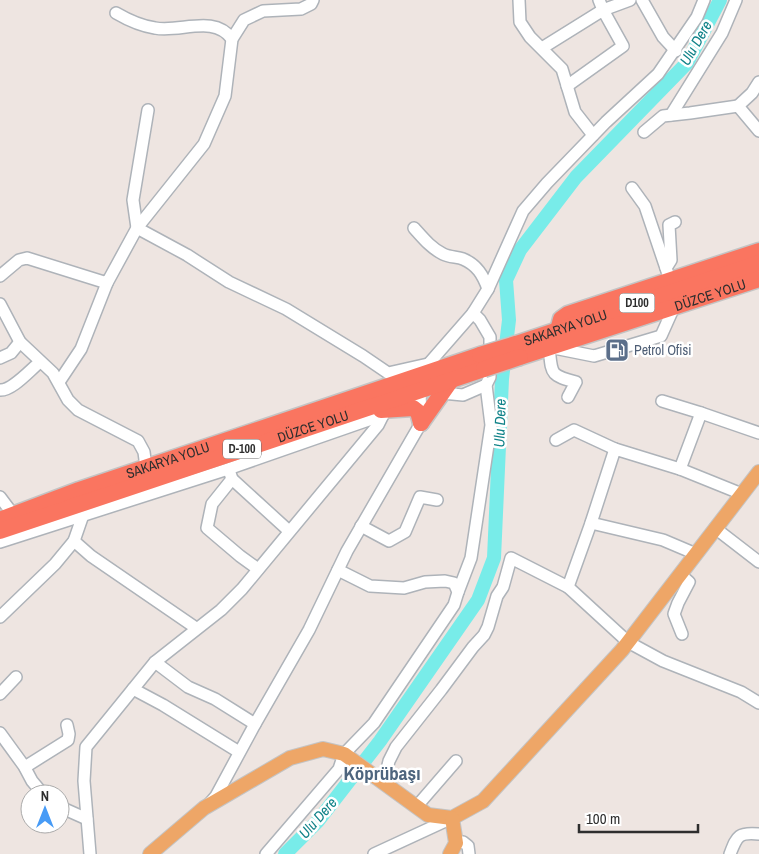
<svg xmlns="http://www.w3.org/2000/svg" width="759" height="854" viewBox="0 0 759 854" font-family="'Archivo Narrow',sans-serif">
  <rect width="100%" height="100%" fill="#eee5e1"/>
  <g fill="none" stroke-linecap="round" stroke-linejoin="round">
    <polyline stroke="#78ece9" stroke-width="14" points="285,854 318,821 380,741 478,600 494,558 502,379 509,320 506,280 520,250 576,177 687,63 720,0"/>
    <g stroke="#aeb3b9" stroke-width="14">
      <g id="minor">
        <polyline points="519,0 520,22 530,37 562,69 575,112 593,135"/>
        <polyline points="599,0 603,10 630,0"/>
        <polyline points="642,0 663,37 676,51"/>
        <path d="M116,13C128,20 141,26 155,28C180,33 214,14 232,39"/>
        <polyline points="542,48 603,10 623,46 567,86"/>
        <polyline points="759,82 752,93 738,106 759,131"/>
        <polyline points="148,110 133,200 137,228 187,255 229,282 286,309 363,356 388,373 428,364"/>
        <polyline points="671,115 722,33 736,0"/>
        <polyline points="644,132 663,116 690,113 738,106"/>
        <polyline points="632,188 645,206 670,280"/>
        <path d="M414,228C423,238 431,248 443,254C449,257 457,257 463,259C477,265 483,275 488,289"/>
        <polyline points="666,268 671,260 669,225 675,222"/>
        <polyline points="0,276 19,260 27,258 107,283 137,228 204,144 225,96 232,39 244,20 263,11 301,9 311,4 313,0"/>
        <polyline points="0,304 20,342 53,373 68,400 78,410 138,441 144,452 146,467"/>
        <polyline points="0,358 11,353 20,342"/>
        <polyline points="59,382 81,349 107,283"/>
        <path d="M0,390C12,391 30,370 40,362"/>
        <polyline points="442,393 463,395 486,385"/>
        <path d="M568,397L576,382C549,375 552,374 549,347L594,356L661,336L674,307"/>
        <polyline points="662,401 701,413"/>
        <polyline points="556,440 574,430 615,449"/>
        <polyline points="680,469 701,413 759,433"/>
        <polyline points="230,473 232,479 289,531"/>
        <polyline points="232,479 212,504 207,528 240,556 258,569"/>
        <polyline points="0,497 9,509"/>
        <polyline points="591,523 663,540 696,554"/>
        <polyline points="361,526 389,541 405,532 420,497 437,500"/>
        <polyline points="715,528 759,562"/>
        <polyline points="74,541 91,556 196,628"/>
        <polyline points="0,542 228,469 383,415 386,411"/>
        <polyline points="680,574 689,582 678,603 674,614 682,634"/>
        <polyline points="568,587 628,642 663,661 741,692 759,703"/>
        <polyline points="458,592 471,558 491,425 486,385 490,377 490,337 480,320 473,313"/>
        <polyline points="0,617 55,564 74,541 83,515"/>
        <polyline points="155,662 188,687 215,699 255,724"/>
        <polyline points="133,689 163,705 239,752"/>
        <polyline points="0,694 16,677"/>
        <polyline points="0,733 24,766 32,781 43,794"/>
        <polyline points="25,767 68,740 69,734 67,725"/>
        <polyline points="384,782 389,761 396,747 441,690 473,647 484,635 488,627 497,596 503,587 511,558 568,587 591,523 615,449 680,469 742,494"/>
        <polyline points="209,804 216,796 255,724 309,630 347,551 421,423 420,390 418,376 473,313 488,289 523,211 547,183 606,122 658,74 697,17 704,0"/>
        <polyline points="417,806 456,761"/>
        <polyline points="60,807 87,819"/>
        <polyline points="456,843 463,842 468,846 469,854"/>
        <polyline points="90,854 84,781 86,747 155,662 221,610 242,589 378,425 383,415"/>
        <polyline points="266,854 339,769 344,754 374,723 454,605 458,592 454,583 445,581 425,582 404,588 370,586 338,570"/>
        <polyline points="374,854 452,818"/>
        <path d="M730,854C737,836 738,832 759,834"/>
      </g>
    </g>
    <g stroke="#c4c4c4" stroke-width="16">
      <g id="major">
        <polyline points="150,854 204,808 290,758 323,749 344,754 428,815 452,818 483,801 622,650 759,472"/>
        <polyline points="450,854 456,843 452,818"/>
      </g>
    </g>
    <g stroke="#c4c4c4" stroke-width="19">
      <g id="highway">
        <polyline points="558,330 561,319 568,314 759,251"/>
        <path id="s1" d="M516,344L759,263"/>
        <path id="s2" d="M520,357L759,279"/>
        <polyline points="381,410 413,408 418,412 421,423"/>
        <polyline points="421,423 452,379"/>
        <path id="s3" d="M2,519L79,490L480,355"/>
        <path id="s4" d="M0,531L484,369"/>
      </g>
    </g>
    <use href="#minor" stroke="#fff" stroke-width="11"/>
    <use href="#major" stroke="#eea667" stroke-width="14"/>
    <use href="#highway" stroke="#fa7560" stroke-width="16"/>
    <g stroke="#c4c4c4" stroke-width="19" stroke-linecap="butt">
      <g id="highway-bridge">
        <polyline points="480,355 516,344"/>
        <polyline points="484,369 520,357"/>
      </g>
    </g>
    <use href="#highway-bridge" stroke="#fa7560" stroke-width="16"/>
  </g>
  <defs>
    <g id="fuel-square" transform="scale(1.25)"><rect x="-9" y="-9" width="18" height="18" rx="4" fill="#5c6f8a" stroke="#fff"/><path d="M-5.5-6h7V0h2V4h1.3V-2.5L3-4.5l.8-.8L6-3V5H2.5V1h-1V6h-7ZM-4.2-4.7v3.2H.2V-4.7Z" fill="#fff"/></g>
  </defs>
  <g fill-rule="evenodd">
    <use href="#fuel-square" x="617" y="350"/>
  </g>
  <g text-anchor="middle" stroke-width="5" stroke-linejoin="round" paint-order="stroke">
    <g fill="#fff" stroke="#6d6d6d" stroke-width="1">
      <rect x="619.5" y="293.5" width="35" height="19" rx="4"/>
      <rect x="223" y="439.5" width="38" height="19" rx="4"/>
    </g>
    <g font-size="12" font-weight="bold" fill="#2e2e2e">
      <text x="637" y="307">D100</text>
      <text x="242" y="453">D-100</text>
    </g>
    <g font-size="14" fill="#2e2e2e" stroke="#fff">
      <text dy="5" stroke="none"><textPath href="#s2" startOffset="200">DÜZCE YOLU</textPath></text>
      <text dy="5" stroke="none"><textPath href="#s1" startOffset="52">SAKARYA YOLU</textPath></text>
      <text dy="5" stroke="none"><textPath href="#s4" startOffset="330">DÜZCE YOLU</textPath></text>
      <text dy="5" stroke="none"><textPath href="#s3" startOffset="176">SAKARYA YOLU</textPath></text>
    </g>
    <g font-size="14" fill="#4e5e75" stroke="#fff" text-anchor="start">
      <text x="634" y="355">Petrol Ofisi</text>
    </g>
    <g font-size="15" font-style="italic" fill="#118389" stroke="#fff">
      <text transform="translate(696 43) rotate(-60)" y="5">Ulu Dere</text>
      <text transform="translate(500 423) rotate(-88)" y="5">Ulu Dere</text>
      <text transform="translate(318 818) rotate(-49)" y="5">Ulu Dere</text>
    </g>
    <g font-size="19" font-weight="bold" fill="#4e657e" stroke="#fff">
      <text x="382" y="780">Köprübaşı</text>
    </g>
  </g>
  <g transform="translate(45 809)"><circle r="24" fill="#ffffff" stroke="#ababab"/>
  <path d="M0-4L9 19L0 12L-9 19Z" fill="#479bf6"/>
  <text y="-8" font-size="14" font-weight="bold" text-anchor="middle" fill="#2e2e2e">N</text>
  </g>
  <path d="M579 824v8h119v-8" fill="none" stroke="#2e2e2e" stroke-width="2.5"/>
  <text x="586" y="824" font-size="15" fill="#2e2e2e" stroke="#ffffff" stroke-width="4" paint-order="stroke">100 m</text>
</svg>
